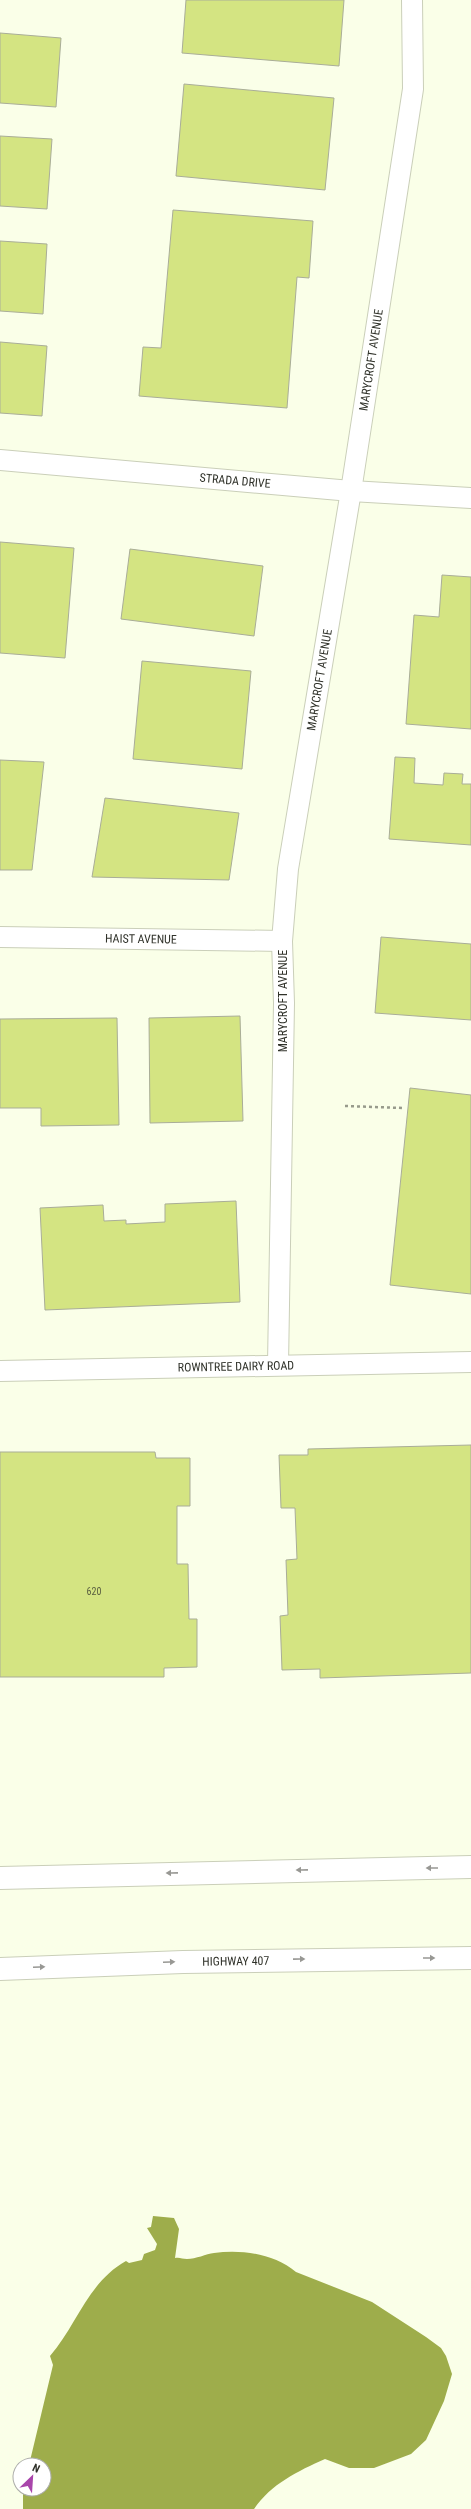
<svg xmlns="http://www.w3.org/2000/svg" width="471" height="2509" viewBox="0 0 471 2509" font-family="'Roboto Condensed',sans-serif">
  <rect width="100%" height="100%" fill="#faffe8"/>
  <path fill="#9ead4b" d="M153,2216L174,2218L179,2229L175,2258C180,2257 182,2259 187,2259C196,2259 206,2254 214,2253C242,2249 274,2254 296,2272L372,2302L426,2337L441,2348L446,2356L452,2374L444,2401L426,2440L411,2454L374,2468H349L325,2459C298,2471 271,2484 254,2509H23V2489H44V2465H29L53,2365L50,2356C77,2325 88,2282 126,2261L129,2263L142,2260L144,2254L155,2250L157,2244L147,2228L151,2227Z"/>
  <g fill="#d4e482" stroke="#a9ad98">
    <polygon points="186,0 344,0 339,66 182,53"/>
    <polygon points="0,33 61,38 56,107 0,103"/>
    <polygon points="184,84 334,98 325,190 176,176"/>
    <polygon points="0,136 52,139 47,209 0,206"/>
    <polygon points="173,210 313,221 309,278 297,277 287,408 139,396 143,347 161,348"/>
    <polygon points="0,241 47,244 43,314 0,311"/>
    <polygon points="0,342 47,346 42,416 0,413"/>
    <polygon points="0,542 74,548 65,658 0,653"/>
    <polygon points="130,549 263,566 254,636 121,619"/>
    <polygon points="442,575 471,577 471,729 406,724 414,615 439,617"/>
    <polygon points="142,661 251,671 242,769 133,759"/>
    <polygon points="395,757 415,758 414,783 443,785 444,773 463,774 462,784 471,784 471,845 389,839"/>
    <polygon points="0,760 44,762 32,870 0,870"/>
    <polygon points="105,798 239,813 229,880 92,877"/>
    <polygon points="381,937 471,944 471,1020 375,1013"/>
    <polygon points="240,1016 243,1121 150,1123 149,1018"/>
    <polygon points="117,1018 119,1125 41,1126 41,1108 0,1108 0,1019"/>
    <polygon points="410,1088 471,1095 471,1294 390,1285"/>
    <polygon points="236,1201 240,1302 45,1310 40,1208 103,1205 104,1221 126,1220 126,1224 165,1222 165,1204"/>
    <polygon points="471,1445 471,1673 320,1678 320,1669 282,1670 280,1616 288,1615 286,1560 297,1559 295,1508 281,1508 279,1455 308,1455 308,1449"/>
    <polygon points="0,1452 155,1452 156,1458 190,1458 190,1506 177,1506 177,1564 188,1564 189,1619 197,1619 197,1667 164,1668 164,1677 0,1677"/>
  </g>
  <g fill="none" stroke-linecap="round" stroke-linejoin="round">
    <g stroke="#cacfb9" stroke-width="22">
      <g id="minor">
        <path id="s1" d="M0,460L351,491L471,498"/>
        <path id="s2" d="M0,937L282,941"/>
        <path id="s3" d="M278,1365L284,1003L282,941L288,869L351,491L413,89L412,0"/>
        <path id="s4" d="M0,1371L471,1362"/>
      </g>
    </g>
    <g stroke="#cacfb9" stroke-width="24">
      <g id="highway">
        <polyline points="0,1878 471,1867"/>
        <path id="s5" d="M0,1969L183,1962L471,1958"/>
      </g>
    </g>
    <polyline stroke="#979a8b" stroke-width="2.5" stroke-dasharray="3 3" stroke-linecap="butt" points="345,1106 403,1108"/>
    <use href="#minor" stroke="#fff" stroke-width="20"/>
    <use href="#highway" stroke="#fff" stroke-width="22"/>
  </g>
  <defs><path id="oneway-solid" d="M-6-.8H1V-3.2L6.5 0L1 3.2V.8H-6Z"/></defs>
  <g fill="#989894">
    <use href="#oneway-solid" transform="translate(432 1868) rotate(180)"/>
    <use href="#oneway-solid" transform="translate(302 1870) rotate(179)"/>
    <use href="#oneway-solid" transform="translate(172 1873) rotate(179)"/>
    <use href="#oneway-solid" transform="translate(429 1958)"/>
    <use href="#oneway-solid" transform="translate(299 1959) rotate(-1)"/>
    <use href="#oneway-solid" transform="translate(169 1962) rotate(-2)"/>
    <use href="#oneway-solid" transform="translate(39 1967) rotate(-2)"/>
  </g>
  <g text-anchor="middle" stroke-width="3" stroke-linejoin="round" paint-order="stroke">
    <g font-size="10" fill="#595e40">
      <text x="94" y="1595">620</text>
    </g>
    <g font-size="12" fill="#30322a" stroke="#fff">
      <text dy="4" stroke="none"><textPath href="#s3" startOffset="1012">MARYCROFT AVENUE</textPath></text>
      <text dy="4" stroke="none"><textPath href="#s1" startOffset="236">STRADA DRIVE</textPath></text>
      <text dy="4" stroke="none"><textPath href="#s3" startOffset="688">MARYCROFT AVENUE</textPath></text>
      <text dy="4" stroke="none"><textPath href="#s2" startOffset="141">HAIST AVENUE</textPath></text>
      <text transform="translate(283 1001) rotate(-90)" y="4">MARYCROFT AVENUE</text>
      <text dy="4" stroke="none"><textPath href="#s4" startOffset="236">ROWNTREE DAIRY ROAD</textPath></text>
      <text dy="4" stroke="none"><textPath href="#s5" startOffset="236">HIGHWAY 407</textPath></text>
    </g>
  </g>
  <g transform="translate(32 2477) rotate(25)"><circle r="19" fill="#ffffff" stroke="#acadaa"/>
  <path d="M0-3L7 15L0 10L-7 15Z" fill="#a945ab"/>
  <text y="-6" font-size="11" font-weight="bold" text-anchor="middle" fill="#30322a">N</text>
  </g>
</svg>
